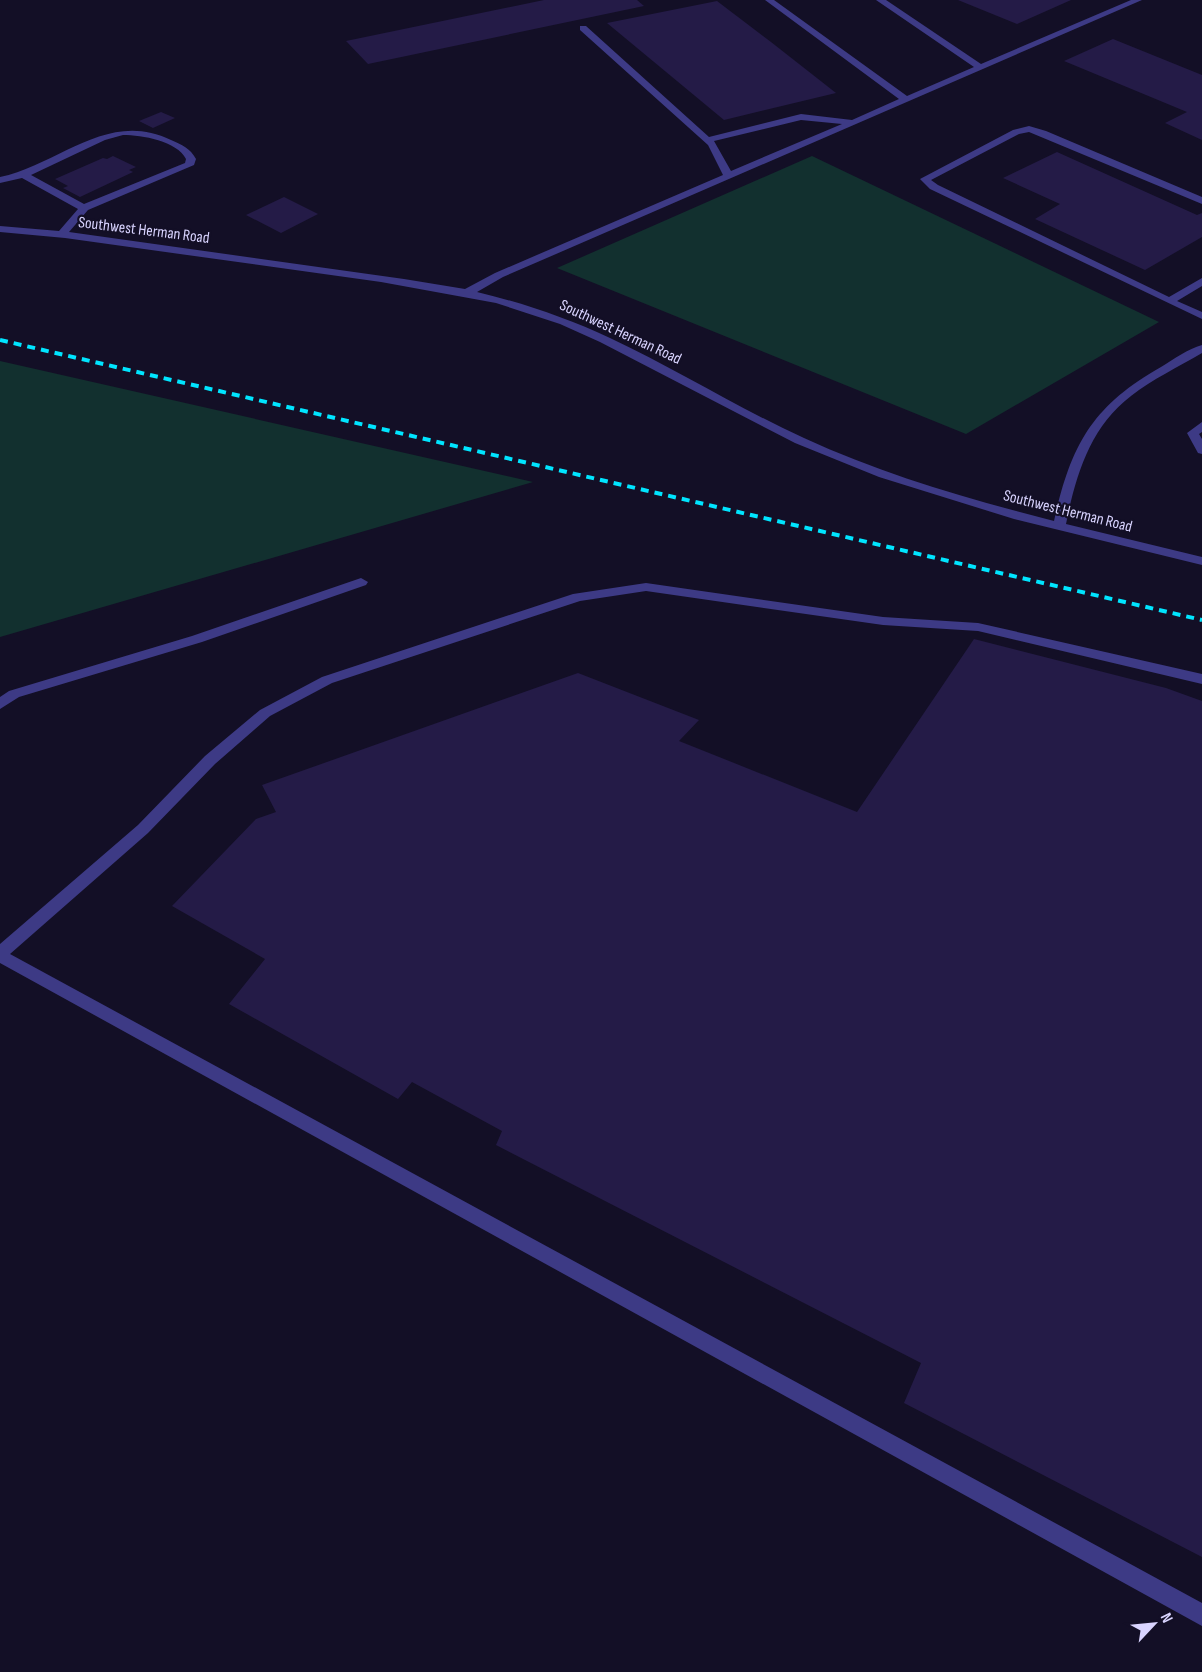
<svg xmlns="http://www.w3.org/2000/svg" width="1202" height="1672" viewBox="0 0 1202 1672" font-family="'Sofia Sans Condensed',sans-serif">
  <rect width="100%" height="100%" fill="#130f26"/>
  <g fill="#12302f">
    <polygon points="812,156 1159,322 966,434 557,268"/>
    <polygon points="0,361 533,482 0,637"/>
  </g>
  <g fill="#241b47">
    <polygon points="544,0 637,0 644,6 368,64 346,41"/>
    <polygon points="958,0 1071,0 1017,24"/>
    <polygon points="717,1 771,42 836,93 724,120 607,23"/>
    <polygon points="1113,39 1202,75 1202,140 1165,123 1187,112 1064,61"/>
    <polygon points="161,112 175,118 153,128 139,121"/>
    <polygon points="1057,152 1197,215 1202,213 1202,237 1145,270 1035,219 1060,204 1003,178"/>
    <polygon points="113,156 136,167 129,170 133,172 80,197 63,188 68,186 55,179 103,158 107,159"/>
    <polygon points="284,197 318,214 281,233 246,215"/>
    <polygon points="974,639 1166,688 1202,701 1202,1557 904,1403 921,1363 496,1145 502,1131 412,1082 398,1099 229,1004 265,959 172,906 256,819 276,812 262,785 578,673 699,720 679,741 857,812"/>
  </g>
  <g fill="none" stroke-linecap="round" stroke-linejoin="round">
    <g fill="#3d3a85" fill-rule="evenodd">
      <path d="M765,0H774L907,96L974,67L876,0H886L981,64L1131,0H1142L503,277L477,292C523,303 567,318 610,338C676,369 738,408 804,438C884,475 969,499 1054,521C1071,445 1092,406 1161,367C1174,359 1188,349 1202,345V353C1178,367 1153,379 1131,396C1090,427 1076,475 1066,524L1202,557V565L1014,519L879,477L795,443L600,342L560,324L496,303L381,282L65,238L0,232V226L59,231L78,209L22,178L0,183V177C60,164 108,109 171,140C182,145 190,148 196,159L194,165L88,210L69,232L404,279L465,289L495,273L723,175L708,145L580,30V26H586L709,137L801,114L852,120L899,99ZM801,120L842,124L731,171L714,141ZM123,135C142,135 177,141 186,159L185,163L84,204L31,175L105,140Z"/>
      <polygon points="1029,126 1046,131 1202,197 1202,204 1029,132 1019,134 931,180 938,185 1169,297 1202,278 1202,286 1177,301 1202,312 1202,319 930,189 920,179 1013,130"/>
      <polygon points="1202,422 1202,432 1199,434 1202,439 1202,454 1198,453 1187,433"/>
      <polygon points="361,578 368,582 366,585 202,642 19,697 0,709 0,697 9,691 192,636"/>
      <polygon points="646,583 883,617 978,623 1202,674 1202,684 978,631 883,625 646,591 580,601 332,683 270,716 215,764 148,833 10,954 1202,1603 1202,1626 0,963 0,944 138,825 205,756 260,710 322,677 573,594"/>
    </g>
    <polyline stroke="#00e5ff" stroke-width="4" stroke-dasharray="8 6" stroke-linecap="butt" points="0,340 1202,620"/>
  </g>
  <g text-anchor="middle" stroke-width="4.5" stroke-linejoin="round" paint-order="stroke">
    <g font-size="16" fill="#d9d4ff" stroke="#130f26">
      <text transform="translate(144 229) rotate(7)" y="6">Southwest Herman Road</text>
      <text transform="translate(621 331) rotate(25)" y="6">Southwest Herman Road</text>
      <text transform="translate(1068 510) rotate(14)" y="6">Southwest Herman Road</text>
    </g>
  </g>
  <g transform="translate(1154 1624) rotate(64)" stroke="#130f26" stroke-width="4.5" paint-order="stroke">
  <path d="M0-4.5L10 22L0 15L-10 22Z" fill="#d9d4ff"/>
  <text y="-9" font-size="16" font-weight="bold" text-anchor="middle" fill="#d9d4ff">N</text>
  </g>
</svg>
